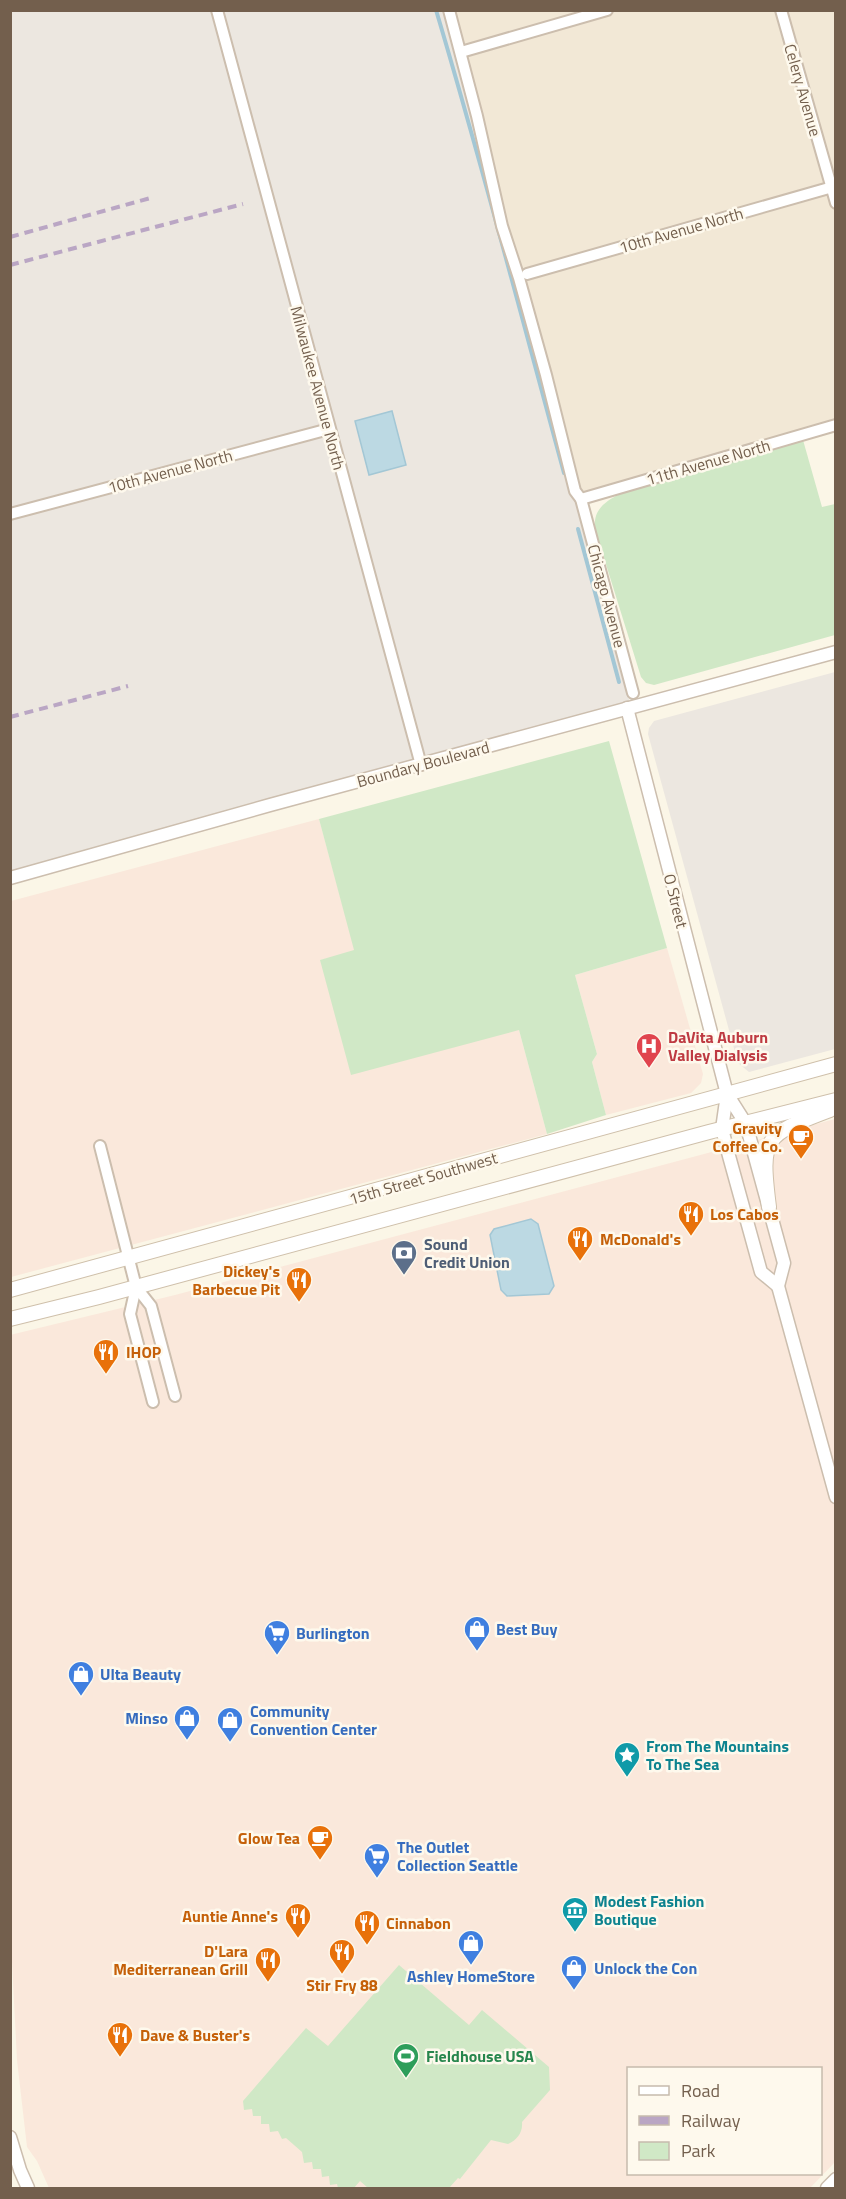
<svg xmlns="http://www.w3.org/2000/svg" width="846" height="2199" viewBox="0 0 846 2199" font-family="'Titillium Web',sans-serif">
  <rect width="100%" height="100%" fill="#fbf6e7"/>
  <polygon fill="#f2e8d6" points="446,11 835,11 835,431 577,505"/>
  <g fill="#fae8db" fill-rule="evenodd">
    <polygon points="319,819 355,951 321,960 519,1030 547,1134 11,1277 11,901"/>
    <polygon points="667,948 703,1074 701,1083 691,1093 606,1115 592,1062 597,1054 575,975"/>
    <path d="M835,1119L836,2161L810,2188H49L37,2161L27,2147L17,2060L11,1942L10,1335L175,1295ZM628,2068H820V2174H628Z"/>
  </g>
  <g fill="#ece7e0">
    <polygon points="11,11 446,11 631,707 11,876"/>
    <polygon points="835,672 835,1049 749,1072 738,1063 648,734 649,728 654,721"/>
  </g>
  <g fill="#d0e8c6">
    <path d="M803,440L822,507L835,504V635L654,685L646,683L641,677L595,529C593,509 605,502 621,493Z"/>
    <polygon points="609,741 667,948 575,975 597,1054 592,1062 606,1115 547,1134 519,1030 351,1075 320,960 354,950 319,819"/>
    <path d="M399,1965L469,2025L482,2010L549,2067L550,2090L522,2122C523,2133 517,2140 508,2144L491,2140L460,2179L458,2178L449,2188H368L360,2181L354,2188H338L337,2184L330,2185L329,2176L322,2177L321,2169H313L312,2162L304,2163L302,2152L286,2138L282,2139L278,2131L270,2132L269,2124H261V2116H253L252,2109L244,2110L243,2101L306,2028L328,2046Z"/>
  </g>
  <g fill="#bcd9e3" stroke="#a3c7d5" stroke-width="1.5">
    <polygon points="392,411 406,465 369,475 355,421"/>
    <polygon points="531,1219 538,1224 554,1286 549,1294 507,1296 501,1290 490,1235 494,1229"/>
  </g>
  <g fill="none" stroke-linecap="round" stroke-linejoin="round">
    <g stroke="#a3c7d5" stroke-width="4">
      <path d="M436,10C482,164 522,319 564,473"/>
      <polyline points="578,529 619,682"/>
    </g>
    <g stroke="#ccbeae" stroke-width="14">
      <g id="minor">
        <polyline points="217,10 421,765"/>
        <polyline points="449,10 477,116 502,226 519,278 546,375 575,491 581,499 633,693"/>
        <polyline points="781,10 836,203"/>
        <polyline points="461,52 607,10"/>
        <polyline points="527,274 836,186"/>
        <polyline points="581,499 836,425"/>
        <polyline points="10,514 329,429"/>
        <polyline points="100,1146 136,1287 151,1306 175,1396"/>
        <polyline points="136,1287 130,1314 153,1402"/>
      </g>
    </g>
    <g stroke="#ccbeae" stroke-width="15">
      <g id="tertiary">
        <polyline points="627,708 727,1094 746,1124 784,1263 778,1286 836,1497"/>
        <polyline points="10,878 270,805 836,652"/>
        <polyline points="727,1094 722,1129 729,1156 761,1272 778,1286"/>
        <polyline points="10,2137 20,2170 28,2188"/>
        <polyline points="827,2188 836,2179"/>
      </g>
    </g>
    <g stroke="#cfc0ab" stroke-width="16">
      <g id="secondary">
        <path d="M769,1207C760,1136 764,1135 830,1110"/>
        <polyline points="10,1290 836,1064"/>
        <polyline points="10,1319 99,1297 709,1132 836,1100"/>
      </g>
    </g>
    <use href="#minor" stroke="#fff" stroke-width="10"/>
    <use href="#tertiary" stroke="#fff" stroke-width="12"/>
    <use href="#secondary" stroke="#fff" stroke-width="14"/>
    <g stroke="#baa6c4" stroke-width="4" stroke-dasharray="9 6" stroke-linecap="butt">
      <polyline points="10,237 154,197"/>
      <polyline points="10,265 243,204"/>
      <polyline points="10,717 128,686"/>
    </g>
  </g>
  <defs>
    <g id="hospital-pin" transform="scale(1.35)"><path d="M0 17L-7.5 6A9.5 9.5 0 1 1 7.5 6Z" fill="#e0444e" stroke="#fef9ed"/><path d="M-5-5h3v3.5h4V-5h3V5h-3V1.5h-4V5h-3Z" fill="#fff"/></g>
    <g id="cafe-pin" transform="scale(1.35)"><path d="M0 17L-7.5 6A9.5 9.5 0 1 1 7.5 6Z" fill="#e8710a" stroke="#fef9ed"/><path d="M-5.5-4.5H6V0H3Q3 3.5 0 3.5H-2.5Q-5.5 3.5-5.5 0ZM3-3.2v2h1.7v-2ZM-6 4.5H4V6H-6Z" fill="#fff"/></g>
    <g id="restaurant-pin" transform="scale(1.35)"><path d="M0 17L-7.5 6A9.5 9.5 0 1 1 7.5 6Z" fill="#e8710a" stroke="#fef9ed"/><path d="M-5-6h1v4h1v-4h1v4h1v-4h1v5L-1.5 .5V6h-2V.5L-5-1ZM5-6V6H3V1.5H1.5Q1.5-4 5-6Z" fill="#fff"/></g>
    <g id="bank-pin" transform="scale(1.35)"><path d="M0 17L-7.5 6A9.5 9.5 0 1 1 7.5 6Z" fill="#5c6f8a" stroke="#fef9ed"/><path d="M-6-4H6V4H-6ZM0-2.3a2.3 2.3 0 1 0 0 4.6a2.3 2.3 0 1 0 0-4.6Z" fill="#fff"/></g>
    <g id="shop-pin" transform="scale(1.35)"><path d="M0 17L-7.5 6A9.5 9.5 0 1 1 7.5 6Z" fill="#3f7fe0" stroke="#fef9ed"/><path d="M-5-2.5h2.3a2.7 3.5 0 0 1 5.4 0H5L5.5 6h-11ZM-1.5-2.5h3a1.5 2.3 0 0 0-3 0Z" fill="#fff"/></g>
    <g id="supermarket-pin" transform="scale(1.35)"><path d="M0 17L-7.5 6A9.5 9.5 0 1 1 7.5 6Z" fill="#3f7fe0" stroke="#fef9ed"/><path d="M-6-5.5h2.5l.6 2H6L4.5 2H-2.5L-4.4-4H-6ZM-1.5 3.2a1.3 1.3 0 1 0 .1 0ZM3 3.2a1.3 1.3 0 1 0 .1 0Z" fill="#fff"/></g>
    <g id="sight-pin" transform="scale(1.35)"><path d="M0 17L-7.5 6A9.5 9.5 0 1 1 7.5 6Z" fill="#0f9aa8" stroke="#fef9ed"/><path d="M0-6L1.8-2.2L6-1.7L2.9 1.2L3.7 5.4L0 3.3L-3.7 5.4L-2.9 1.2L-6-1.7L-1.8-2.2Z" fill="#fff"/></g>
    <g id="museum-pin" transform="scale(1.35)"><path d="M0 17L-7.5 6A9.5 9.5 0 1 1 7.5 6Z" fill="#0f9aa8" stroke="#fef9ed"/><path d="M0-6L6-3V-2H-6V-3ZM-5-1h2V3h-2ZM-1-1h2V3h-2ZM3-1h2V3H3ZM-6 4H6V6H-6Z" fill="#fff"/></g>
    <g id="stadium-pin" transform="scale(1.35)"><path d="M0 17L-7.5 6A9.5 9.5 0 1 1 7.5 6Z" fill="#2e9e5b" stroke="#fef9ed"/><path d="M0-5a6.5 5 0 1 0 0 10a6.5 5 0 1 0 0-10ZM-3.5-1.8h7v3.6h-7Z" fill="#fff"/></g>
  </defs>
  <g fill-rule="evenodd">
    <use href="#hospital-pin" x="649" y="1046"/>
    <use href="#cafe-pin" x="801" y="1137"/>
    <use href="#restaurant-pin" x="691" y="1214"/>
    <use href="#restaurant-pin" x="580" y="1239"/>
    <use href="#bank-pin" x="404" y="1253"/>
    <use href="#restaurant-pin" x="299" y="1280"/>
    <use href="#restaurant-pin" x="106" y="1352"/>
    <use href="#shop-pin" x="477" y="1629"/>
    <use href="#supermarket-pin" x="277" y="1633"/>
    <use href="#shop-pin" x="81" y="1674"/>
    <use href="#shop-pin" x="187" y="1718"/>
    <use href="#shop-pin" x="230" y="1720"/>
    <use href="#sight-pin" x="627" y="1755"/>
    <use href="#cafe-pin" x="320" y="1838"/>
    <use href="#supermarket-pin" x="377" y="1856"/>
    <use href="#museum-pin" x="575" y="1910"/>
    <use href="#restaurant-pin" x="298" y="1916"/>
    <use href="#restaurant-pin" x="367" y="1923"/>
    <use href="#shop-pin" x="471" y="1943"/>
    <use href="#restaurant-pin" x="342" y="1952"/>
    <use href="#restaurant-pin" x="268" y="1960"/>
    <use href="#shop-pin" x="574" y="1968"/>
    <use href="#restaurant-pin" x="120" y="2035"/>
    <use href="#stadium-pin" x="406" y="2056"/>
  </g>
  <g text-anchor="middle" stroke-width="5" stroke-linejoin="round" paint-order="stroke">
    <g font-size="16" fill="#735f4d" stroke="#fef9ed">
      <text transform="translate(803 90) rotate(74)" y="6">Celery Avenue</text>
      <text transform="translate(681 230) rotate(-16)" y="6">10th Avenue North</text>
      <text transform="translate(318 388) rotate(75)" y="6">Milwaukee Avenue North</text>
      <text transform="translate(708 462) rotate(-16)" y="6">11th Avenue North</text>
      <text transform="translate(170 471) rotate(-15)" y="6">10th Avenue North</text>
      <text transform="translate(607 596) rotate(75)" y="6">Chicago Avenue</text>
      <text transform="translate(423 764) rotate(-15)" y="6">Boundary Boulevard</text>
      <text transform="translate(676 901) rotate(76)" y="6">O Street</text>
      <text transform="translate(423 1178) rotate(-16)" y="6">15th Street Southwest</text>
    </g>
    <g font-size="16" font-weight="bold" fill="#be3a42" stroke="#fef9ed" text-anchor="start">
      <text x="668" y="1043">DaVita Auburn<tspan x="668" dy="18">Valley Dialysis</tspan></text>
    </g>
    <g font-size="16" font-weight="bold" fill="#c56008" stroke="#fef9ed" text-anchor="end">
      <text x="782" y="1134">Gravity<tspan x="782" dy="18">Coffee Co.</tspan></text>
      <text x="710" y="1220" text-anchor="start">Los Cabos</text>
      <text x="600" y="1245" text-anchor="start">McDonald's</text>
      <text x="280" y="1277">Dickey's<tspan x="280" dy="18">Barbecue Pit</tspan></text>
      <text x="126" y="1358" text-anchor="start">IHOP</text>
      <text x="300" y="1844">Glow Tea</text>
      <text x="278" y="1922">Auntie Anne's</text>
      <text x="386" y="1929" text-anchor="start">Cinnabon</text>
      <text x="248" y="1957">D'Lara<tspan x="248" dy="18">Mediterranean Grill</tspan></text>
      <text x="342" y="1991" text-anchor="middle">Stir Fry 88</text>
      <text x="140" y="2041" text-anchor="start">Dave &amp; Buster's</text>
    </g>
    <g font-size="16" font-weight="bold" fill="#4e5e75" stroke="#fef9ed" text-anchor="start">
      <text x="424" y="1250">Sound<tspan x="424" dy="18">Credit Union</tspan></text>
    </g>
    <g font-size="16" font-weight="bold" fill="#366cbe" stroke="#fef9ed" text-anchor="start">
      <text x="496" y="1635">Best Buy</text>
      <text x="296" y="1639">Burlington</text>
      <text x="100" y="1680">Ulta Beauty</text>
      <text x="250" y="1717">Community<tspan x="250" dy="18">Convention Center</tspan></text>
      <text x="168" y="1724" text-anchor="end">Minso</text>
      <text x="397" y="1853">The Outlet<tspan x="397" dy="18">Collection Seattle</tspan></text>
      <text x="594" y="1974">Unlock the Con</text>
      <text x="471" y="1982" text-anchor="middle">Ashley HomeStore</text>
    </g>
    <g font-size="16" font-weight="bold" fill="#0d838f" stroke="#fef9ed" text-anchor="start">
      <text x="646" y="1752">From The Mountains<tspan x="646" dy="18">To The Sea</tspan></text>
      <text x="594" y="1907">Modest Fashion<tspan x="594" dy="18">Boutique</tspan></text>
    </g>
    <g font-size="16" font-weight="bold" fill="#27864d" stroke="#fef9ed" text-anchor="start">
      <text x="426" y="2062">Fieldhouse USA</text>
    </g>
  </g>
  <rect width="846" height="2199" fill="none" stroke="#735f4d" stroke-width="24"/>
  <rect x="627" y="2067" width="195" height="108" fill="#fef9ed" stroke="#c6bbad" stroke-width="1.5"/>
  <rect x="639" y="2086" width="30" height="9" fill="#ffffff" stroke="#c6bbad" stroke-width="1.5"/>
  <text x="681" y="2097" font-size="18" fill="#735f4d">Road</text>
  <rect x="639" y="2116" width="30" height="9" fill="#baa6c4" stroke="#c6bbad" stroke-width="1.5"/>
  <text x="681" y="2127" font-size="18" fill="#735f4d">Railway</text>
  <rect x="639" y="2142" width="30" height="18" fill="#d0e8c6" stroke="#c6bbad" stroke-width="1.5"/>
  <text x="681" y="2157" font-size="18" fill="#735f4d">Park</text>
</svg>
